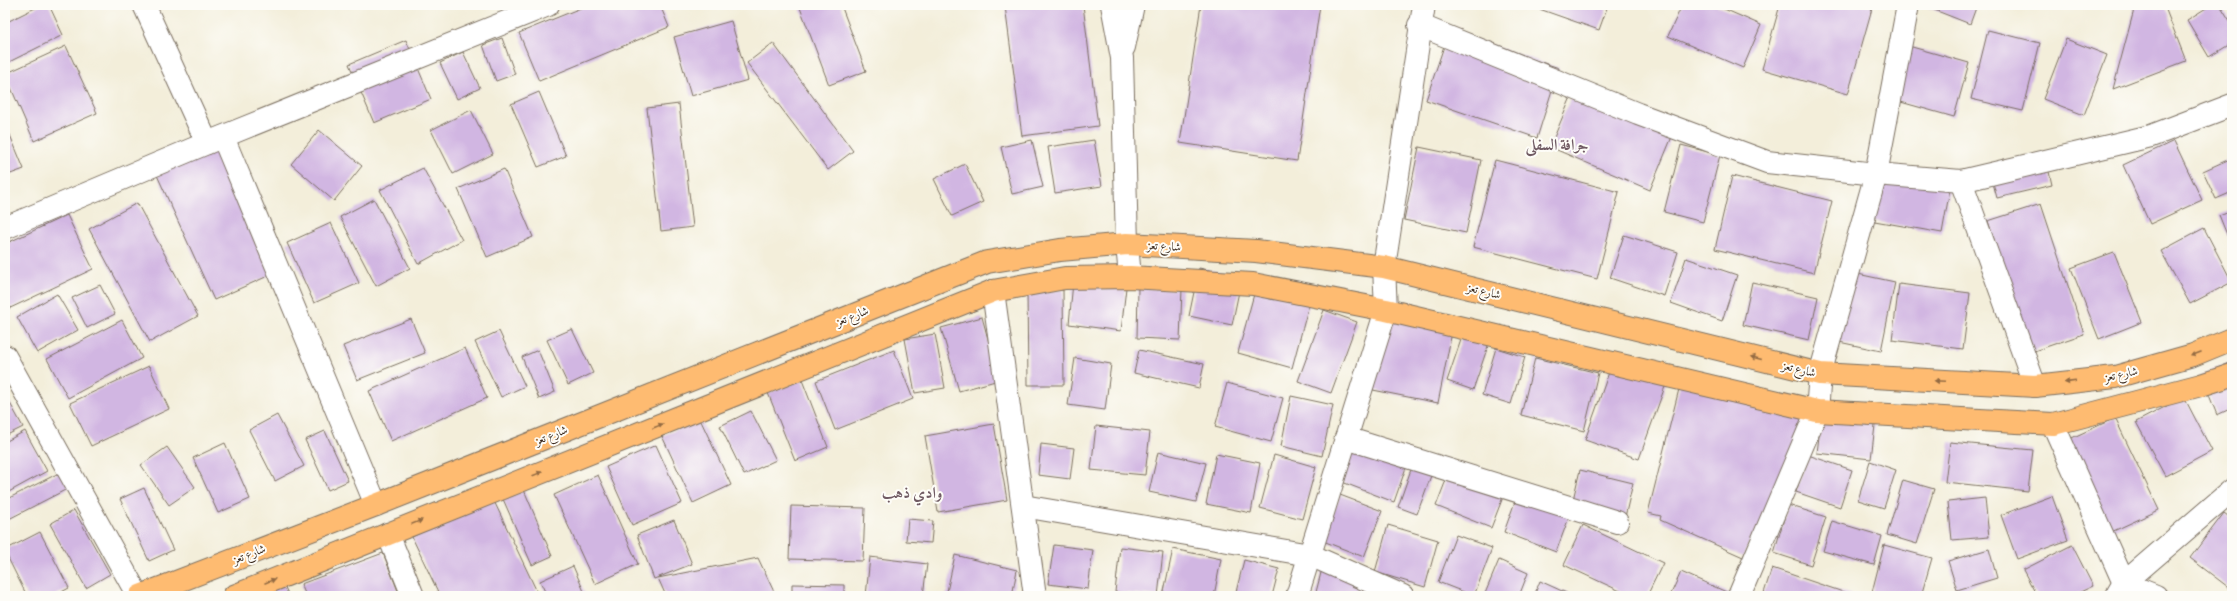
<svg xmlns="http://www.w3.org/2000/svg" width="2237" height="601" viewBox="0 0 2237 601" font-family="Alegreya,Amiri,serif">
  <rect width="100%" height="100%" fill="#fdfcf7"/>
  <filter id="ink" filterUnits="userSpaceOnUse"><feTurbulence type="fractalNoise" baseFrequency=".025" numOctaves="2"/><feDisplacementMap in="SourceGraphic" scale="8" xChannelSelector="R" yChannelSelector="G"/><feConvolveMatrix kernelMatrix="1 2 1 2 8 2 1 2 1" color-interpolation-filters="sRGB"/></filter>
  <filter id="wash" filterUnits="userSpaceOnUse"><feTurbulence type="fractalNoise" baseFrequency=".012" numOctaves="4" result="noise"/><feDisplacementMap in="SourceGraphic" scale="16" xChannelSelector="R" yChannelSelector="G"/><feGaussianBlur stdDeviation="0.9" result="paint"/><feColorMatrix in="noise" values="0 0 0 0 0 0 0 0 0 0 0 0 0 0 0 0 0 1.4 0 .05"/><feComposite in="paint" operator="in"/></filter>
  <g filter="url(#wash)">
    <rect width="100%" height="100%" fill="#f3eeda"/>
    <g id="blocks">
      <g fill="#d1b6e2">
        <polygon points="41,5 49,5 63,35 7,63 5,59 5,23"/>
        <polygon points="588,5 660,5 669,27 539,81 519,33"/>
        <polygon points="799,5 841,5 866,71 829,85"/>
        <polygon points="1013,5 1083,5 1098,126 1022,136 1005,6"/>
        <polygon points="1201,5 1320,5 1297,161 1180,143"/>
        <polygon points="1528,5 1608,5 1599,30"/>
        <polygon points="1682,5 1715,5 1761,25 1743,68 1668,36"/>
        <polygon points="1780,5 1873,5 1848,94 1762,69"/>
        <polygon points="1922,5 1977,5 1970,24"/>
        <polygon points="2138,5 2164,5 2186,61 2113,89 2135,6"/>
        <polygon points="2211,5 2220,5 2232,24 2232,43 2209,57 2187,20"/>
        <polygon points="731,21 748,80 691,96 674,37"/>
        <polygon points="1988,30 2040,43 2023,111 1971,99"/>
        <polygon points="1449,31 1559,68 1537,138 1426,100"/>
        <polygon points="502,38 515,74 496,81 483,45"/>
        <polygon points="2066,39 2107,55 2084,115 2043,99"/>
        <polygon points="406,40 431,99 374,123 349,64"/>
        <polygon points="773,43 853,151 828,170 747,63"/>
        <polygon points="1905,45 1969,63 1954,117 1890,99"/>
        <polygon points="66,46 97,113 34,141 5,74"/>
        <polygon points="463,52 480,88 457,99 440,63"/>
        <polygon points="1576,85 1676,127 1650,190 1550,147"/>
        <polygon points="539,92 566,156 538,167 511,104"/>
        <polygon points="679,104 693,227 661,231 647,108"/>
        <polygon points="471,110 493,154 453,174 431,130"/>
        <polygon points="5,123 24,169 5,176"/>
        <polygon points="319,130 362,166 334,201 291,164"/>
        <polygon points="1032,140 1043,187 1012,194 1001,147"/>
        <polygon points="1094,140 1102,186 1055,193 1048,147"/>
        <polygon points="2174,141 2202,200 2150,224 2123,165"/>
        <polygon points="218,144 277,272 214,300 156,173"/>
        <polygon points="1681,145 1720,155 1703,222 1664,212"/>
        <polygon points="1419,147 1481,160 1466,233 1404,220"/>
        <polygon points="2045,154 2052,185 1997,198 1989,168"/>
        <polygon points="2232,158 2232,192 2216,199 2203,171"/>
        <polygon points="1495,160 1619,192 1597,279 1473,247"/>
        <polygon points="965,164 983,202 952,216 934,179"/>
        <polygon points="423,168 462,240 418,264 380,190"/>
        <polygon points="504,169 533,237 487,257 458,189"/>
        <polygon points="1732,176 1832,201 1814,273 1715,249"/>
        <polygon points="1877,177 1950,189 1942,233 1869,220"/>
        <polygon points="374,199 410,268 376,286 340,217"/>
        <polygon points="137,203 198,316 150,342 89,229"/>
        <polygon points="2041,204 2084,334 2031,352 1988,221"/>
        <polygon points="2232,210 2232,247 2219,215"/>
        <polygon points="67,215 93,269 6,310 5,244"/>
        <polygon points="331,223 359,283 314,303 287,243"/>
        <polygon points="2204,228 2232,282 2190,304 2161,251"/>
        <polygon points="1624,235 1678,252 1664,296 1610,278"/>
        <polygon points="2114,252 2142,322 2099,339 2071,268"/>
        <polygon points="1686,258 1737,275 1722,321 1671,303"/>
        <polygon points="1199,268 1242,277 1232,325 1189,316"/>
        <polygon points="1074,272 1127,279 1121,331 1069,324"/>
        <polygon points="1853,273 1895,282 1881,351 1839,342"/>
        <polygon points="1752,282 1818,297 1809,340 1743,325"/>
        <polygon points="1257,283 1311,297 1292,368 1238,353"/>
        <polygon points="1899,284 1970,293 1963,349 1892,340"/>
        <polygon points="100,285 115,314 87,328 72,298"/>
        <polygon points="1138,288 1182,289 1180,340 1137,338"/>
        <polygon points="1027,290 1063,290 1064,385 1028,385"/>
        <polygon points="57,294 78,330 37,353 17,317"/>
        <polygon points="1324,310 1357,322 1331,393 1298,381"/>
        <polygon points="1388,313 1453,327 1438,403 1373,390"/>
        <polygon points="982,317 999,380 959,391 941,328"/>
        <polygon points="411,319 425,353 357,380 343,346"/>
        <polygon points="122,320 142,358 68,398 47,359"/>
        <polygon points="572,329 593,373 568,385 547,340"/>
        <polygon points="499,331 525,386 501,397 475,342"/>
        <polygon points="1464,331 1490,340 1473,390 1447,381"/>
        <polygon points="935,334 945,388 915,393 905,339"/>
        <polygon points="465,348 487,398 391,441 369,391"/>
        <polygon points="1496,348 1525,357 1511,404 1482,395"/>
        <polygon points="538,350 555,392 539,399 522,357"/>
        <polygon points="894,350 913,399 835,430 816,381"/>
        <polygon points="1139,350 1204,364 1199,388 1134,373"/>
        <polygon points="1075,358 1111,364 1105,410 1068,405"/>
        <polygon points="1535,358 1598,373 1584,431 1521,415"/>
        <polygon points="1613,361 1667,381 1639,459 1585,440"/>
        <polygon points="2232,362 2232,408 2217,415 2201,375"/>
        <polygon points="149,366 169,409 91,446 70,403"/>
        <polygon points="1684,369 1807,412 1761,541 1751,539 1743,557 1660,520 1661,516 1648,513"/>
        <polygon points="802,380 828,447 795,461 768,393"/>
        <polygon points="1227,383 1283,398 1271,442 1215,427"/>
        <polygon points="5,394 23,427 5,436"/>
        <polygon points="1291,396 1333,405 1322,456 1281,446"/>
        <polygon points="2184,397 2212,451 2165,476 2136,422"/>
        <polygon points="1823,403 1877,409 1871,459 1817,453"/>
        <polygon points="751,411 776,460 744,475 720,426"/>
        <polygon points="277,415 304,466 275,481 249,430"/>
        <polygon points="2115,418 2159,510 2107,534 2063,442"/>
        <polygon points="700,419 731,485 693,503 662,436"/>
        <polygon points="994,424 1007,500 938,512 925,436"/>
        <polygon points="1096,426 1150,432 1145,475 1091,470"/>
        <polygon points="25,431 47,471 5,494 5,442"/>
        <polygon points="325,431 348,481 328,490 305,440"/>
        <polygon points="1358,437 1410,456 1394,502 1342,482"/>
        <polygon points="1950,442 2033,450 2028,491 1945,482"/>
        <polygon points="225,443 250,499 218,513 193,458"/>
        <polygon points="1041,444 1074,448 1070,479 1038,475"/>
        <polygon points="656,445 682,503 632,525 606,467"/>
        <polygon points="167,447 195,487 169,505 141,465"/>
        <polygon points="1158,452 1206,463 1196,502 1149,492"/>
        <polygon points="1216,454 1260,463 1251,513 1206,504"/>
        <polygon points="1274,455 1316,467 1302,519 1260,508"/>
        <polygon points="1416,455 1436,462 1417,514 1398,507"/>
        <polygon points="1808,455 1852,470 1840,507 1796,492"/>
        <polygon points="1870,461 1896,470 1884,508 1858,500"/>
        <polygon points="1453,462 1508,484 1491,528 1436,506"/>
        <polygon points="1580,470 1633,483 1625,517 1574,504 1556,552 1504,532 1521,485 1572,504"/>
        <polygon points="61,472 69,488 5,521 5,500"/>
        <polygon points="598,475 638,564 595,584 554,495"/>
        <polygon points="1903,480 1934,489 1917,544 1887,535"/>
        <polygon points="144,488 173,550 149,561 120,499"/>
        <polygon points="524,490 552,556 532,565 503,499"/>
        <polygon points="1340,495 1382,511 1364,557 1323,541"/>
        <polygon points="2052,496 2068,540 2017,559 2001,515"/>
        <polygon points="1985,498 1989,537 1952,540 1948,502"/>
        <polygon points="493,499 539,596 440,596 412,537"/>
        <polygon points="1788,505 1826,517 1811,565 1774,553"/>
        <polygon points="791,506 865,508 863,561 789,559"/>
        <polygon points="74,510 110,574 86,588 50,524"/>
        <polygon points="2224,513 2232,519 2232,590 2190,558"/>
        <polygon points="908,519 933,521 931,543 906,541"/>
        <polygon points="674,520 692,564 654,579 637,535"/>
        <polygon points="1832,521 1882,536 1874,565 1823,551"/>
        <polygon points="1388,525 1438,540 1425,587 1375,572"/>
        <polygon points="1583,525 1663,563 1647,596 1631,596 1564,565"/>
        <polygon points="40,532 69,588 54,596 27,596 5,552 5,550"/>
        <polygon points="1456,535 1492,548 1474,596 1438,582"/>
        <polygon points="1054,545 1093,550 1088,589 1048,584"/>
        <polygon points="1884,545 1932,558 1921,596 1871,596"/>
        <polygon points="2072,545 2093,586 2072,596 2037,596 2023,570"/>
        <polygon points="1120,547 1163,552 1158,596 1115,592"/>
        <polygon points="1173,549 1221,559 1214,596 1163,596"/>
        <polygon points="1989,549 1997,578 1957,590 1948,561"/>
        <polygon points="383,553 400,596 306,596 301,584"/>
        <polygon points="955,555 1017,570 1012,596 946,596"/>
        <polygon points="870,557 927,564 923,596 866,596"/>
        <polygon points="758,558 775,594 758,596 666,596 658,578"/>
        <polygon points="1244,560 1279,569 1272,596 1235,596"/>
        <polygon points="1499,560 1528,573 1519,596 1484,596"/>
        <polygon points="1324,561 1367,572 1361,596 1315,596"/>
        <polygon points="573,566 586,596 547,596 540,581"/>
        <polygon points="1772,568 1855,596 1763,596"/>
        <polygon points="1681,572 1731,594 1730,596 1670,596"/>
        <polygon points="1540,581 1573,596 1534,596"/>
        <polygon points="283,583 289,596 257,596"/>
        <polygon points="792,584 844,585 844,596 792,596"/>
      </g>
    </g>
  </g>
  <g filter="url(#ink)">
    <use href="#blocks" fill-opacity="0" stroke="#7b6f60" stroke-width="1"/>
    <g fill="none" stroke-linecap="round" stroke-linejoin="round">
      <g stroke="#7b6f60" stroke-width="24">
        <g id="minor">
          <polyline points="144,5 207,143"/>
          <polyline points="1112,5 1122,58 1127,244 1130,277"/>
          <polyline points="1419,25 1638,114 1767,162 1876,174 1961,181 2151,136 2232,105"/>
          <polyline points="1124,47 1133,5"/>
          <polyline points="223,137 376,505"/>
          <polyline points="1961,181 2035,386"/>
          <polyline points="5,228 207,143 548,5"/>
          <polyline points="993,291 1035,596"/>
          <polyline points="5,356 138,596"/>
          <polyline points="2053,424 2124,583 2156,596"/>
          <polyline points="1346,438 1617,522"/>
          <polyline points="1023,506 1310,555 1403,596"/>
          <polyline points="388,534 413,596"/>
          <polyline points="2118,593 2124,583 2232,490"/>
          <polyline points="1297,596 1386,310 1384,267 1424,5"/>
          <polyline points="1739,596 1817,411 1820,374 1876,174 1908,5"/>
        </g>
      </g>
      <g stroke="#7b6f60" stroke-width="24">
        <g id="primary">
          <polyline points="140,596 376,505 987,262 1060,250 1127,244 1256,251 1384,267 1820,374 2035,386 2115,377 2193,355 2232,339"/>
          <polyline points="234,596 993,291 1065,278 1130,277 1253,284 1386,310 1817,411 2053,424 2201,385 2232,375"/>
        </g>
      </g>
      <use href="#minor" stroke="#fff" stroke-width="22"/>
      <use href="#primary" stroke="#febb71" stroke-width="22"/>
    </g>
    <defs><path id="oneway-solid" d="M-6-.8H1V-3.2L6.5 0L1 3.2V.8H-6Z"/></defs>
    <g fill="#936b43">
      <use href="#oneway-solid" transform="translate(2196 354) rotate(159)"/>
      <use href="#oneway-solid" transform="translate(1756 358) rotate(-166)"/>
      <use href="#oneway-solid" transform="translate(1940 381) rotate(-177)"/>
      <use href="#oneway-solid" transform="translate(2070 382) rotate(173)"/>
      <use href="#oneway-solid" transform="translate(658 426) rotate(-22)"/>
      <use href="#oneway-solid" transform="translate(537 474) rotate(-22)"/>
      <use href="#oneway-solid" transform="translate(417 522) rotate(-22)"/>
      <use href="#oneway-solid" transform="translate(270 581) rotate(-22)"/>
    </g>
  </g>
  <g text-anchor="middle" stroke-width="4" stroke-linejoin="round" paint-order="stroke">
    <g font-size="12" fill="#3b2a1e" stroke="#fdfcf7">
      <text transform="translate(1164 246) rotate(3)" y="4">شارع تعز</text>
      <text transform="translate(1484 291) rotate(14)" y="4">شارع تعز</text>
      <text transform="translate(852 316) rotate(-22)" y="4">شارع تعز</text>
      <text transform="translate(1799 369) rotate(14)" y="4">شارع تعز</text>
      <text transform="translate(2121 374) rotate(-12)" y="4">شارع تعز</text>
      <text transform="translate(551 435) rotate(-22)" y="4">شارع تعز</text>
      <text transform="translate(249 554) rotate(-21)" y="4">شارع تعز</text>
    </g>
    <g font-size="16" font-weight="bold" fill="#705b63" stroke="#fdfcf7">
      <text x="1557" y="150">جرافة السفلى</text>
      <text x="912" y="498">وادي ذهب</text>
    </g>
  </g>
  <rect width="2237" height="601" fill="none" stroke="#fdfcf7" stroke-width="20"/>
</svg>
